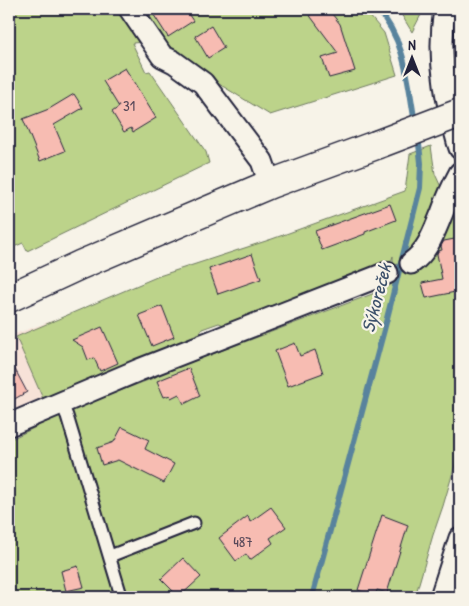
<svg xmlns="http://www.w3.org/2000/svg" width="469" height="606" viewBox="0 0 469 606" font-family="'Patrick Hand',sans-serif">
  <rect width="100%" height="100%" fill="#f7f3e8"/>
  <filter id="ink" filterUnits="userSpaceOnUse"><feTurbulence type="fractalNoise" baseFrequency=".02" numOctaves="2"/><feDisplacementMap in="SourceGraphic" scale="10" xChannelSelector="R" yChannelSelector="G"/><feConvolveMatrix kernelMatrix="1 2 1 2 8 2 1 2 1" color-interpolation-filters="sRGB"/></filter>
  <g filter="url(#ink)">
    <polygon fill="#f7e2d8" points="57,319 17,337 44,401 9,420 9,336"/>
    <g fill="#bcd38a" stroke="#6f7a62">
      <polygon points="15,9 121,9 145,42 132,43 146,72 150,71 206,152 209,163 27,251 23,243 9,249 9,11"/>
      <polygon points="136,9 364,9 384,33 397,75 270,115 201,73 160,46"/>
      <polygon points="398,9 424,9 412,32"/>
      <polygon points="431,146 435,174 441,187 425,238 410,260 393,266 393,256 391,262 377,269 226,326 219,323 202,329 198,337 44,401 16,337 159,276 272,239 405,191 410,154"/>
      <polygon points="460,200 460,448 443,506 433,535 415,597 9,597 9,440 73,409 156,377 159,374 383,290 386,278 392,274 411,267 438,240"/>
    </g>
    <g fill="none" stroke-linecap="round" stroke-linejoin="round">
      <g stroke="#59839d" stroke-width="6">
        <path d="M377,9C406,40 408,83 415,123"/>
        <polyline points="312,597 384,330 420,188 421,163 418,135"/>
      </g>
    </g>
    <g fill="#f7bcb2" stroke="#22223b">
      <polygon points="150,9 185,9 193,21 168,37"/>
      <polygon points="305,9 328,9 340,24 355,71 329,78 322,58 338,53"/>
      <polygon points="211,26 224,48 208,58 195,36"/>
      <polygon points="125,68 156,118 133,132 131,128 124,132 112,112 119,107 103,81"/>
      <polygon points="74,94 83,108 54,125 65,151 40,161 23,119 49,109"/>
      <polygon points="390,204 396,220 365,232 365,234 322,250 315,231"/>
      <polygon points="460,238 460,291 426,298 422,283 442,279 437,254 438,251 442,250 441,246 444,241"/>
      <polygon points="252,254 261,279 218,294 209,269"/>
      <polygon points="162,306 174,337 152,346 139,315"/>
      <polygon points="102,327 118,363 100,371 94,358 88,360 83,347 72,340"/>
      <polygon points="295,343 300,356 315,350 323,373 288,386 275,351"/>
      <polygon points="9,358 27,392 9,402"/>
      <polygon points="189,368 200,396 184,404 179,394 171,398 170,395 164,397 157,381"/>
      <polygon points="122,427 149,440 145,449 174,464 164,483 118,460 102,465 97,448 114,442"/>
      <polygon points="271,507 286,527 270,538 273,543 250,560 246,554 236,561 219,538 248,516 250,522"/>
      <polygon points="382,515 408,525 387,593 377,590 375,596 358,590"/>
      <polygon points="183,558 201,577 179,597 161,579"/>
      <polygon points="78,566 84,587 66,591 61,571"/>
    </g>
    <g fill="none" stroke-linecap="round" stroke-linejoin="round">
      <g stroke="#22223b" stroke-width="15">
        <g id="lane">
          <polyline points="61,402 67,416 120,592"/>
          <polyline points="110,556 194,523"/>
        </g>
      </g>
      <g stroke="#22223b" stroke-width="25">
        <g id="street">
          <polyline points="130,9 162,56 174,62 203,83 262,161 270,184"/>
          <path d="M445,9C441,33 441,59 445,84C447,103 453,123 458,142L460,148"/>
          <path d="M411,263C428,251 434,232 442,213C447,199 453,186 460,173"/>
          <polyline points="9,425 139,370 387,273"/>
          <polyline points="441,597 460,538"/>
        </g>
      </g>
      <g stroke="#22223b" stroke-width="31">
        <polyline id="secondary" points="9,298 80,265 270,184 376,145"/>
      </g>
      <use href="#lane" stroke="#f7f3e8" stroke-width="11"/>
      <use href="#street" stroke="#f7f3e8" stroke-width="21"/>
      <use href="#secondary" stroke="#f7f3e8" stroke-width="28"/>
      <g stroke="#22223b" stroke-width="31" stroke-linecap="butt">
        <polyline id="secondary-bridge" points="376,145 460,113"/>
      </g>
      <use href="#secondary-bridge" stroke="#f7f3e8" stroke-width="28"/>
    </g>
  </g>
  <g text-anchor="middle" stroke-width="4.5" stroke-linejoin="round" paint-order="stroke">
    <g font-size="15" fill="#574859">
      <text x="129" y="111">31</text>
      <text x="243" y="547">487</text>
    </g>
    <g font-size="19" font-style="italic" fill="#3e526c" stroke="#f7f3e8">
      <text transform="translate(376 298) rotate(-75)" y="7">Sýkoreček</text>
    </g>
  </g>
  <rect width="469" height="606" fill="none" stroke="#f7f3e8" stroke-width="30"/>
  <rect x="15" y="15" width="439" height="576" fill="none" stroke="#22223b" stroke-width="2" filter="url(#ink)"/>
  <g transform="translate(412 58)" stroke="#f7f3e8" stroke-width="4" paint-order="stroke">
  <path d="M0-4L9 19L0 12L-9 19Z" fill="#22223b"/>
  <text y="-8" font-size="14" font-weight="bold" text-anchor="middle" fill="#22223b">N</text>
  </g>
</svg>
